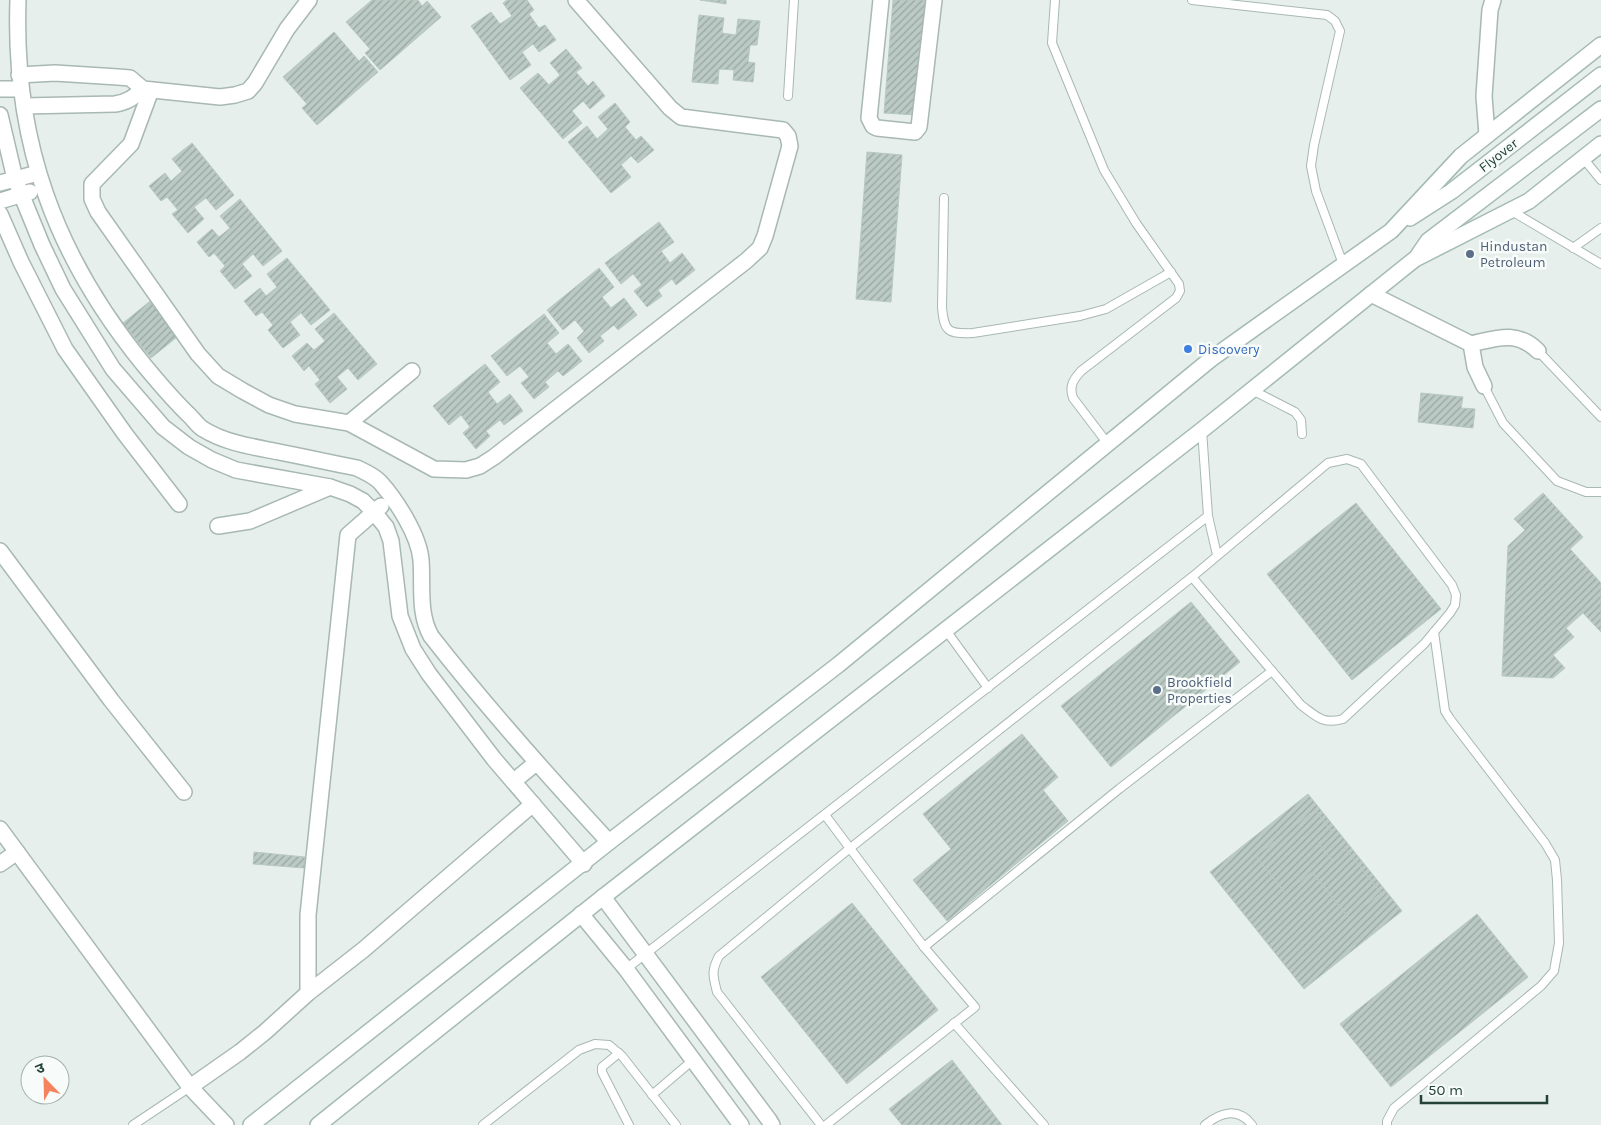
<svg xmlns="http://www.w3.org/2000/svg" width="1601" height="1125" viewBox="0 0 1601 1125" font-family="Karla,'Noto Sans Devanagari',sans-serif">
  <defs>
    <pattern id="building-hatch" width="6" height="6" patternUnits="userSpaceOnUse" patternTransform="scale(1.25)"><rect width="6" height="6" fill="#bbcac4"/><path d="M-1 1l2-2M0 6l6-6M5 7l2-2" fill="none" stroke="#98a6a0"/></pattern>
  </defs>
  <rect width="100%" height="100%" fill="#e6efeb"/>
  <g fill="url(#building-hatch)" stroke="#b8c9c2" fill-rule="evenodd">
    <polygon points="372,0 418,0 422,6 427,1 441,17 380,70 365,53 370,49 346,22"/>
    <polygon points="507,0 527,0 534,10 529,14 539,28 545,25 556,40 539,52 533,44 522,52 531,65 510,80 471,26 491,12 500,24 512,16 503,3"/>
    <polygon points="700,0 726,0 726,4"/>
    <polygon points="893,0 926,0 916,115 884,113"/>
    <polygon points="699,15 724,18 722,33 736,35 738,19 760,21 757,45 750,45 748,62 755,63 753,82 733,80 734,70 719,69 718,84 692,82"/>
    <polygon points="334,32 359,61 364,56 378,72 317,125 302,108 307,104 283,77"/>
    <polygon points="566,49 582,68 576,72 588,86 593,81 605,96 590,109 583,101 572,111 582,123 563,139 520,88 538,73 549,85 560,75 550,63"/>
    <polygon points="615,103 630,122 625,127 636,140 641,136 654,150 638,163 631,156 621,165 631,177 611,193 568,142 587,126 597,139 608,129 598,117"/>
    <polygon points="192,143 234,195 216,210 206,198 194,207 204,219 188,233 172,214 178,210 167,197 161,201 149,186 165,173 171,181 182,171 172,159"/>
    <polygon points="867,152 902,155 891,302 856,299"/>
    <polygon points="240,199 282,251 263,266 253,254 242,264 252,276 235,289 220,271 225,266 214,253 209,257 197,242 212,229 219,237 230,228 220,216"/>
    <polygon points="659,222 674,242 661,251 670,263 682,253 695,270 676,285 672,279 658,290 662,296 647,307 634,291 642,285 633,274 621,284 605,263"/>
    <polygon points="287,258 330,310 311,325 301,313 290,322 300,335 283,348 268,330 273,325 262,312 256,316 244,301 260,288 266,296 277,287 267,274"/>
    <polygon points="599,268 614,287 602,297 611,308 624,298 637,315 618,330 614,325 600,336 604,341 589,353 577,338 584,331 575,320 563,330 547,310"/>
    <polygon points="154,298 182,333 151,358 123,323"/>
    <polygon points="334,313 377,364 358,380 348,368 337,377 347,389 330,403 315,384 320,380 309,366 304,371 292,356 307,343 314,350 325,341 315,329"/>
    <polygon points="544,314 559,333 547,343 556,354 568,344 582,361 563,376 558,371 545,382 549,387 534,399 521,383 529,377 520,366 507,376 491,356"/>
    <polygon points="485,364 500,382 488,392 497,404 510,394 523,411 504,425 500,420 486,431 490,436 476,449 463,433 470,427 461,415 449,425 433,406"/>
    <polygon points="1421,393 1463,397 1461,408 1475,409 1473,428 1418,422"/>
    <polygon points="1543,493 1583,537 1570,549 1601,583 1601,632 1583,613 1566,628 1574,637 1553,655 1565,668 1553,678 1502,676 1508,546 1525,530 1514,519"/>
    <polygon points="1356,503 1441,609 1352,680 1267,574"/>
    <polygon points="1191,602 1240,662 1111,767 1061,706"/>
    <polygon points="1022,734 1058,777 1043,790 1068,821 947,921 913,880 951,849 923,814"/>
    <path d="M1308,794L1402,911L1304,989L1210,872ZM1315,810L1332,832L1318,843L1332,860L1346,849L1381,893L1349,918L1312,872L1285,893L1256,856Z"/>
    <polygon points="1315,810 1332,832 1318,843 1332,860 1346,849 1381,893 1349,918 1312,872 1285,893 1256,856"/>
    <polygon points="254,852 305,857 304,868 253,864"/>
    <polygon points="852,903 938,1010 847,1084 761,977"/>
    <polygon points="1477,914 1528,977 1391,1087 1340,1024"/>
    <polygon points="952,1060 1002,1125 902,1125 889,1109"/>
  </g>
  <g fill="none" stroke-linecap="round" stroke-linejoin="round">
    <g stroke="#a8b8b2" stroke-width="10">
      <g id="service">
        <path d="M1055,0L1052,43L1104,170L1136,223L1179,284L1180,291L1176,298L1081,371C1073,380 1069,386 1073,398L1108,444"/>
        <polyline points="1192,0 1327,15 1335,21 1340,31 1314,145 1311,166 1316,191 1343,264"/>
        <polyline points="788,96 794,0"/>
        <polyline points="1583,158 1601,180"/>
        <path d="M944,198L942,307C944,332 948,334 973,333L1080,316L1106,309L1171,272"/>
        <polyline points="1510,210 1601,264"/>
        <polyline points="1573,248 1601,228"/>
        <polyline points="1538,351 1601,417"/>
        <polyline points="1484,386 1503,423 1557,481 1586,492 1601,492"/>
        <polyline points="1252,390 1295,412 1301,420 1302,434"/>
        <polyline points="1202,430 1208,516 1217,555"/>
        <polyline points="945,629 988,688"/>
        <polyline points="825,815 924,947 975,1007 826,1125"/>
        <polyline points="924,947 1119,789 1272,671"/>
        <polyline points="626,969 1208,516"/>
        <polyline points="954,1023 1044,1125"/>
        <polyline points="619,1053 602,1067 602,1072 629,1125"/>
        <polyline points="652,1095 693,1060"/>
        <polyline points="133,1125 190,1087"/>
        <polyline points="483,1125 579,1050 595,1044 609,1045 622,1056 676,1125"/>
        <path d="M821,1125L717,992C713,976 711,971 719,956L849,849L1192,577L1328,463L1347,459L1361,464L1452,585L1456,595L1455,605L1450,613L1424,644L1343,719C1323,725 1316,716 1301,705L1192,577"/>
        <path d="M1205,1125C1221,1112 1238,1107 1252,1125"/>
        <polyline points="1387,1125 1387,1121 1394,1108 1541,986 1554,971 1559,943 1557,880 1555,860 1545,843 1450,719 1445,711 1434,632"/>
      </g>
    </g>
    <g stroke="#a8b8b2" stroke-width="18">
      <g id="minor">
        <path d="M18,0C13,141 55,256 144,365C159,383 173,400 190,416C194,420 198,426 203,429C225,443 254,447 279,452C305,457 331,463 357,468C365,472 373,475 380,482C396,500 419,535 421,560C423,585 418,613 431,636C487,708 547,775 609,842"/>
        <polyline points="881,0 869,118 873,126 877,128 915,132 919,127 934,0"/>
        <polyline points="19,75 55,73 118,77 130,78 143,89 220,97 235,95 248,91 255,83 287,29 309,0"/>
        <polyline points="0,89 21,89"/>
        <polyline points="151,90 131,144 92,184 92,199 98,212 198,354 218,376 243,391 269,405 295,414 349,423 434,469 466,470 480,466 494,457 746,261 760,248 765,236 790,146 788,136 783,130 681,117 670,108 576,0"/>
        <path d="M24,106L115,104C128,102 134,97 143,89"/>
        <polyline points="0,115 15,179 42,245 63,289 113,369 163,427 189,447 212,460 236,470 330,487 350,494 363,501 373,511 386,527 391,541 400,616 413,649 429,674 494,759 584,864"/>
        <polyline points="1487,135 1484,96 1490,10 1493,0"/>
        <polyline points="0,183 38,173"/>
        <polyline points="0,201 30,192"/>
        <polyline points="0,214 21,262 65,349 125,434 179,504"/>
        <polyline points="1371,294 1471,344 1475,367 1484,386"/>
        <path d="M1471,344C1497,338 1517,330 1538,351"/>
        <polyline points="349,423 412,371"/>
        <polyline points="218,526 250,521 330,487"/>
        <polyline points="0,551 111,700 184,792"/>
        <polyline points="514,781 536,763"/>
        <polyline points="0,829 190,1087 226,1125"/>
        <polyline points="0,864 17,852"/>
        <polyline points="308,993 308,915 348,535 381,506"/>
        <polyline points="190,1087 240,1052 265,1032 308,993 363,950 533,804"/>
      </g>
    </g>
    <g stroke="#a8b8b2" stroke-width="18">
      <g id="tertiary">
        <polyline points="603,897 769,1120 772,1125"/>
        <polyline points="581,914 626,969 741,1125"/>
      </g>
    </g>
    <g stroke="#a4bbb3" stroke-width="18">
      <g id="secondary">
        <polyline points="1410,218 1452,191 1601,75"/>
        <polyline points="1419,254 1428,241 1601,109"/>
        <polyline points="251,1125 609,842 838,665 1211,359 1391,231 1461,156 1601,45"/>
        <polyline points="318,1125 603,897 1202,430 1415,259 1529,201 1601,144"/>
      </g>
    </g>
    <use href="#service" stroke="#fff" stroke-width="8"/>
    <use href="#minor" stroke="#fff" stroke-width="15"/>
    <use href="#tertiary" stroke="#fff" stroke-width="15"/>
    <use href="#secondary" stroke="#fff" stroke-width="15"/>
  </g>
  <g fill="#5c6f8a" stroke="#f7fbf9" stroke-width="2">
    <circle cx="1470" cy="254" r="5"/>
    <circle cx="1157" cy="690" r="5"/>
  </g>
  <circle fill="#3f7fe0" stroke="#f7fbf9" stroke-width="2" cx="1188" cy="349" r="5"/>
  <g text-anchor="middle" stroke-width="5" stroke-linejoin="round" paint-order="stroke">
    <g font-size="14" fill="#24423a" stroke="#f7fbf9">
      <text transform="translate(1498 155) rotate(-38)" y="5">Flyover</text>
    </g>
    <g font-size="14" fill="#4e5e75" stroke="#f7fbf9" text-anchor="start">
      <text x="1480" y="251">Hindustan<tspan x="1480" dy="16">Petroleum</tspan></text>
      <text x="1167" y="687">Brookfield<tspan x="1167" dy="16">Properties</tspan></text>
    </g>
    <g font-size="14" fill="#366cbe" stroke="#f7fbf9" text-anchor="start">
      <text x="1198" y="354">Discovery</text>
    </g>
  </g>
  <g transform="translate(45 1080) rotate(337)"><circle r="24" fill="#f7fbf9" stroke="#a3b1ad"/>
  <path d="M0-4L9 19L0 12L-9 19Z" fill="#f4845f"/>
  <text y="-8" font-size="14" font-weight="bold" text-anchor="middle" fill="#24423a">उ</text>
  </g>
  <path d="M1421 1095v8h126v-8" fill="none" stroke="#24423a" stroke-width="2.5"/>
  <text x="1428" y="1095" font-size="15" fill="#24423a" stroke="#f7fbf9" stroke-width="4" paint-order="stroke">50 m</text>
</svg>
